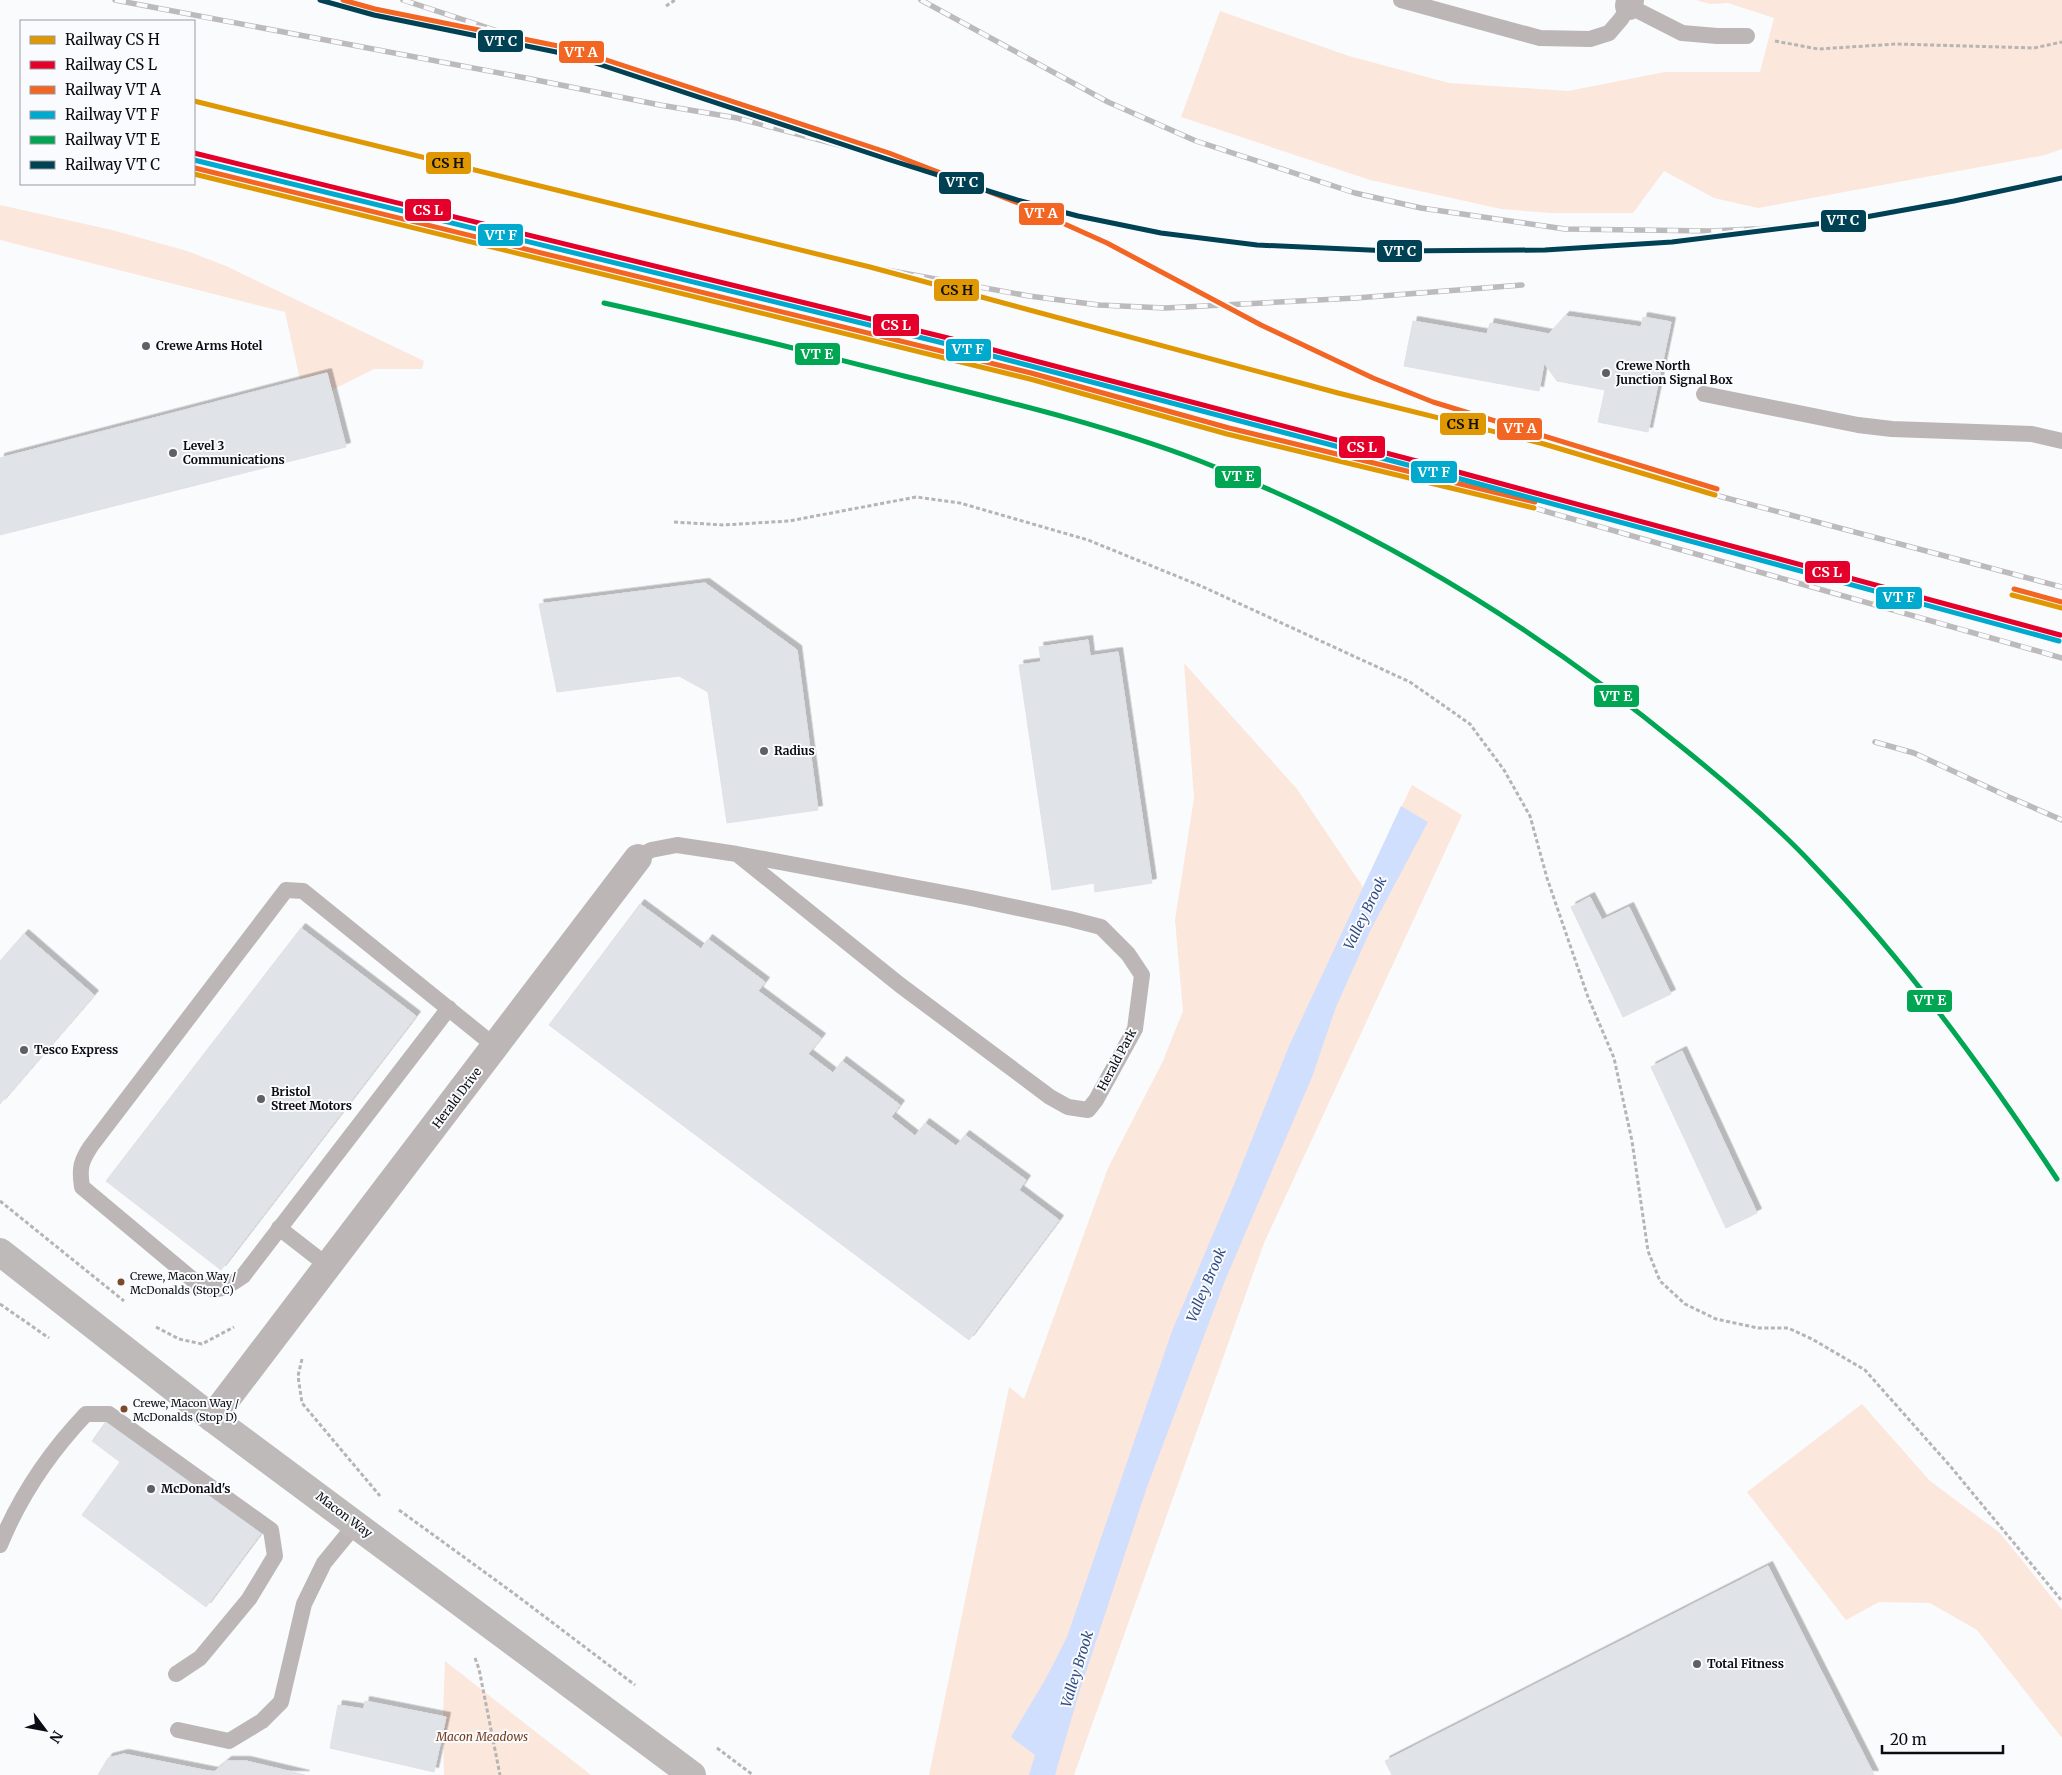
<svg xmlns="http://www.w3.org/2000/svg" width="2062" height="1775" viewBox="0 0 2062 1775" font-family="Merriweather,serif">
  <defs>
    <filter id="shadow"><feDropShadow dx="4.5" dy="-4.5" stdDeviation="0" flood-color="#0004"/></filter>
  </defs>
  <rect width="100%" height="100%" fill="#fafbfd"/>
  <g fill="#fce7dd">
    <polygon points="1696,0 2062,0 2062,149 2045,155 1758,208 1714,198 1664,171 1633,213 1550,213 1501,209 1370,180 1181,117 1220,11 1349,56 1449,83 1568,91 1665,72 1760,72 1774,18 1728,3 1710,4"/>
    <polygon points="0,205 112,230 187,251 226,266 424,361 422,369 374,369 332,390 327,373 300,380 285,312 0,240"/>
    <polygon points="1184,663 1297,789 1363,887 1412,785 1462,815 1264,1243 1074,1775 929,1775 1009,1387 1024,1399 1108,1168 1163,1061 1183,1011 1175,920 1194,798"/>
    <polygon points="1862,1404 1930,1481 2000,1533 2062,1610 2062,1738 1977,1630 1930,1603 1879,1602 1846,1620 1747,1492"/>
    <polygon points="445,1661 591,1775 444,1775 443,1716"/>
  </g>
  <polygon fill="#cfdffd" points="1401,806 1428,822 1370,931 1336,1007 1312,1077 1224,1283 1147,1487 1078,1696 1055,1775 1029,1775 1035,1755 1011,1737 1045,1680 1067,1637 1172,1331 1233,1187 1289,1046"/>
  <g fill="#e0e3e7" stroke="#e0e2e6" filter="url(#shadow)">
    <polygon points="1565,316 1641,327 1643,317 1671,322 1648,432 1598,422 1605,390 1557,381 1544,363 1539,391 1404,366 1413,321 1487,334 1490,323 1549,334"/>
    <polygon points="327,373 346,447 0,535 0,458"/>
    <polygon points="705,583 797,650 818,810 727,823 708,692 679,676 557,692 539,604"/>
    <polygon points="1088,640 1090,656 1118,652 1152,883 1095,892 1094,883 1052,890 1019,665 1041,662 1039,647"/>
    <polygon points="1590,897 1602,920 1629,907 1671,994 1623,1017 1571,907"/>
    <polygon points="640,904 701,949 708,939 765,982 758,991 821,1038 808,1054 833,1073 842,1061 900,1105 891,1117 915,1136 925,1123 956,1146 965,1135 1026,1180 1019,1190 1059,1220 969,1340 549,1025"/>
    <polygon points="301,928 416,1016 221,1270 106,1181"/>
    <polygon points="24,934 94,995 0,1104 0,961"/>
    <polygon points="1682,1051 1757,1213 1726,1228 1651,1067"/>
    <polygon points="107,1420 261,1533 206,1607 82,1515 120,1462 92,1441"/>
    <polygon points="1768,1566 1874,1775 1392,1775 1385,1761"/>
    <polygon points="365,1701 446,1717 434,1772 330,1748 338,1705 364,1709"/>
    <polygon points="124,1754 214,1772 227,1761 246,1761 305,1775 98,1775 108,1758"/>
  </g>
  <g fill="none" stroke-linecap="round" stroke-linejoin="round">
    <g stroke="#b7b4b3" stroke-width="3" stroke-dasharray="4 2.5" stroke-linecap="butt">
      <polyline points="666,6 675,0"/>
      <polyline points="1775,41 1818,49 1897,44 2034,48 2062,42"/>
      <polyline points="674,522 723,525 789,521 916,497 960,503 1088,540 1201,586 1410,682 1470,724 1504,770 1530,816 1547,878 1570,945 1588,997 1614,1058 1632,1141 1648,1251 1660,1281 1685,1304 1716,1319 1758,1328 1788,1328 1812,1339 1865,1370 1951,1467 2062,1601"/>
      <polyline points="0,1201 124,1301"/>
      <polyline points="0,1304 49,1338"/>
      <polyline points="156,1327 179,1339 202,1344 234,1327"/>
      <polyline points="302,1359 298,1376 302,1403 380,1496"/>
      <polyline points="399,1510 512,1592 635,1685"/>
      <polyline points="475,1658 479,1669 500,1775"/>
      <polyline points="717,1748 753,1775"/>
    </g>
    <g stroke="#bcb7b6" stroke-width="16">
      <polyline points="1401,0 1540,38 1590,39 1609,33 1621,19 1629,6 1682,33 1717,36 1747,36"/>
      <polyline points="1704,394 1858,425 1892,429 2032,434 2062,441"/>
      <polyline points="638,858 651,850 677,845 737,854 971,898 1070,919 1101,927 1128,954 1142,975 1135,1029 1096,1100 1088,1110 1068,1107 1050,1097 900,985 737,854"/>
      <path d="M449,1008L243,1276C226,1288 218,1294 198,1284L82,1187C79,1168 81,1161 91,1146L286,890L303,891L496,1047"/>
      <polyline points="279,1228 328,1266"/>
      <path d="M0,1545C20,1496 50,1452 86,1414H109L271,1530L275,1556L249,1599L200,1658L176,1674"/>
      <polyline points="178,1730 229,1741 262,1721 281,1702 304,1604 324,1563 356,1524"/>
    </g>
    <g stroke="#bcb7b6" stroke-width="28">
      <polyline points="1629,6 1630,0"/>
      <polyline points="212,1418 638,858"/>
    </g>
    <polyline stroke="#bebab9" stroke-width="28" points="0,1252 212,1418 692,1775"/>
    <g stroke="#bdbabc" stroke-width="5.5">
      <g id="rail">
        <polyline points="115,0 531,79 660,105 737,118 865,152"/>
        <polyline points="403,0 571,55"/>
        <polyline points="921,0 1108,102 1196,141 1355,193 1421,208 1565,229 1711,231 1793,227"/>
        <polyline points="870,267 1029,296 1099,305 1165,308 1356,298 1522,285"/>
        <polyline points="1715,495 2062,587"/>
        <polyline points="1534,508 2062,658"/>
        <polyline points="1875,742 1914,753 2009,797 2062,820"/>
      </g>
    </g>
    <use href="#rail" stroke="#f9fbfe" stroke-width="4" stroke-dasharray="11" stroke-linecap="butt"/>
    <g stroke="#f9fbfe" stroke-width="9">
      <g id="rail-1">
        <polyline points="194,101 870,267 1338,393 1544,444 1715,495"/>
        <polyline points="194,174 1030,379 1227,434 1534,508"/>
        <polyline points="2012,595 2062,608"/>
      </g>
    </g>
    <g stroke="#f9fbfe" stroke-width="9">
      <polyline id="rail-2" points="194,153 948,338 1447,469 2060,635"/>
    </g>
    <g stroke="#f9fbfe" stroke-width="9">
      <g id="rail-3">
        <polyline points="343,0 375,9 573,49 889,153 1018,203 1107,243 1261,325 1373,378 1433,402 1717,489"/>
        <polyline points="195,168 1031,373 1229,428 1535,502"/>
        <polyline points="2014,589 2062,602"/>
      </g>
    </g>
    <g stroke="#f9fbfe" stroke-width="9">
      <polyline id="rail-4" points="194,160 947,344 1446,475 2059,641"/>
    </g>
    <g stroke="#f9fbfe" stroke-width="9">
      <path id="rail-5" d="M604,303C704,325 804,351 904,376C1004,401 1103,424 1200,461C1377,529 1537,628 1683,748C1729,785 1774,823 1814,866C1906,962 1984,1069 2057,1179"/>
    </g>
    <g stroke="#f9fbfe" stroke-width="9">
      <polyline id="rail-6" points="320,0 374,15 571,55 887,159 1017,200 1078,216 1161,233 1257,245 1391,251 1545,250 1672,242 1849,220 1954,201 2062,178"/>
    </g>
    <use href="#rail-1" stroke="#df9702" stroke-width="5"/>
    <use href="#rail-2" stroke="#e4002b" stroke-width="5"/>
    <use href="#rail-3" stroke="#f26522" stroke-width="5"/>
    <use href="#rail-4" stroke="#00a9ce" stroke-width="5"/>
    <use href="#rail-5" stroke="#00a651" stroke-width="5"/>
    <use href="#rail-6" stroke="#004153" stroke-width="5"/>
  </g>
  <g fill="#5e6064" stroke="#f9fbfe" stroke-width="2">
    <circle cx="146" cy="346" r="5"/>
    <circle cx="1606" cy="373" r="5"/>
    <circle cx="173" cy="453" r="5"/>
    <circle cx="764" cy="751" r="5"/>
    <circle cx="24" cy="1050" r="5"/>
    <circle cx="261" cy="1099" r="5"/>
    <circle cx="151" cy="1489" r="5"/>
    <circle cx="1697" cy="1664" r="5"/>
  </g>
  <g fill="#7a4b2a" stroke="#f9fbfe" stroke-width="2">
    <circle cx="121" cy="1282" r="4.5"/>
    <circle cx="124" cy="1409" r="4.5"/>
  </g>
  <g text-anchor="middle" stroke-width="4" stroke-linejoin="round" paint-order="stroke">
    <g font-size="11" fill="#0a0c11" stroke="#f9fbfe" text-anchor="start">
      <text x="130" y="1280">Crewe, Macon Way /<tspan x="130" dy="14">McDonalds (Stop C)</tspan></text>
      <text x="133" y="1407">Crewe, Macon Way /<tspan x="133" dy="14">McDonalds (Stop D)</tspan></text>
    </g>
    <g font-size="12" font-weight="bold" fill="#0a0c11" stroke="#f9fbfe" text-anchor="start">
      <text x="156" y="350">Crewe Arms Hotel</text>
      <text x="1616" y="370">Crewe North<tspan x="1616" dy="14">Junction Signal Box</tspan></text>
      <text x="183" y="450">Level 3<tspan x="183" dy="14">Communications</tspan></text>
      <text x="774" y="755">Radius</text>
      <text x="34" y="1054">Tesco Express</text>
      <text x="271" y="1096">Bristol<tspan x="271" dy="14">Street Motors</tspan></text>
      <text x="161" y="1493">McDonald's</text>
      <text x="1707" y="1668">Total Fitness</text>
    </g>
    <g font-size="12" fill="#0a0c11" stroke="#f9fbfe">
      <text transform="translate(1117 1060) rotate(-62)" y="4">Herald Park</text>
      <text transform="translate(457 1098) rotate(-53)" y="4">Herald Drive</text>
      <text transform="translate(344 1515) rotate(37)" y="4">Macon Way</text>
    </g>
    <g font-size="12" font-style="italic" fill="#753c19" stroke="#f9fbfe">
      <text x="482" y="1741">Macon Meadows</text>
    </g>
    <g font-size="14" font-style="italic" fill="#324c81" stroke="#f9fbfe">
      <text transform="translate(1365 913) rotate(-64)" y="5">Valley Brook</text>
      <text transform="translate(1206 1285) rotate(-67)" y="5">Valley Brook</text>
      <text transform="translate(1077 1669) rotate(-73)" y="5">Valley Brook</text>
    </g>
  </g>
  <g stroke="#f9fbfe" stroke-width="2">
    <rect x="477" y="29" width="47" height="24" rx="5" fill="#004153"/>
    <rect x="558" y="40" width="47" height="24" rx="5" fill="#f26522"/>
    <rect x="425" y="151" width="47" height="24" rx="5" fill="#df9702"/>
    <rect x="938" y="171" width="47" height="24" rx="5" fill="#004153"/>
    <rect x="404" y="198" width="48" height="24" rx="5" fill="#e4002b"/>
    <rect x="1018" y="202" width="47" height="24" rx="5" fill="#f26522"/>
    <rect x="1820" y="209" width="47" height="24" rx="5" fill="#004153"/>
    <rect x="477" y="223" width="47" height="24" rx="5" fill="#00a9ce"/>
    <rect x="1376" y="239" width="47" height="24" rx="5" fill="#004153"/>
    <rect x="933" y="278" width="47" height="24" rx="5" fill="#df9702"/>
    <rect x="872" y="313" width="48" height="24" rx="5" fill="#e4002b"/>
    <rect x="945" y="338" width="47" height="24" rx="5" fill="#00a9ce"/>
    <rect x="794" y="342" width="47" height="24" rx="5" fill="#00a651"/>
    <rect x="1439" y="412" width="48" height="24" rx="5" fill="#df9702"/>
    <rect x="1496" y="417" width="47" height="24" rx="5" fill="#f26522"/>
    <rect x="1338" y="435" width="48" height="24" rx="5" fill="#e4002b"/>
    <rect x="1410" y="460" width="48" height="24" rx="5" fill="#00a9ce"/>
    <rect x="1214" y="465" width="48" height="24" rx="5" fill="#00a651"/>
    <rect x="1804" y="560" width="47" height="24" rx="5" fill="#e4002b"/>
    <rect x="1875" y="586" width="48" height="24" rx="5" fill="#00a9ce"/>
    <rect x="1593" y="684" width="47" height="24" rx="5" fill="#00a651"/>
    <rect x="1906" y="989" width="47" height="24" rx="5" fill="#00a651"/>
  </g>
  <g font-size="14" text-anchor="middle" font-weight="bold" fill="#fff">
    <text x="501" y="46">VT C</text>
    <text x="581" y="57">VT A</text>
    <text x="962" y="187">VT C</text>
    <text x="428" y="215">CS L</text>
    <text x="1041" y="218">VT A</text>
    <text x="1843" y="225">VT C</text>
    <text x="501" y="240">VT F</text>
    <text x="1400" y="256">VT C</text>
    <text x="896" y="330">CS L</text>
    <text x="968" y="354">VT F</text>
    <text x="817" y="359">VT E</text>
    <text x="1520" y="433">VT A</text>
    <text x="1362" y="452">CS L</text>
    <text x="1434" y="477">VT F</text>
    <text x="1238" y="481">VT E</text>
    <text x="1827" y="577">CS L</text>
    <text x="1899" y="602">VT F</text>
    <text x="1616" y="701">VT E</text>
    <text x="1930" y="1005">VT E</text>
  </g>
  <g font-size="14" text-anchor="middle" font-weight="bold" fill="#111">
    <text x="448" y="168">CS H</text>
    <text x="957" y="295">CS H</text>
    <text x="1463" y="429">CS H</text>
  </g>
  <rect x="20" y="20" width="175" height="165" fill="#f9fbfe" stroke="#999b9f"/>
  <rect x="30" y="36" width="25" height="8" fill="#df9702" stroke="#999b9f"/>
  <text x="65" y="45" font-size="15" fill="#0a0c11">Railway CS H</text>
  <rect x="30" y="61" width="25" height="8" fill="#e4002b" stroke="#999b9f"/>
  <text x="65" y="70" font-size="15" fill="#0a0c11">Railway CS L</text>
  <rect x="30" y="86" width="25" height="8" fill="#f26522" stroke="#999b9f"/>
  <text x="65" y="95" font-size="15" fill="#0a0c11">Railway VT A</text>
  <rect x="30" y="111" width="25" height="8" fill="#00a9ce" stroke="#999b9f"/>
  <text x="65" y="120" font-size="15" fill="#0a0c11">Railway VT F</text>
  <rect x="30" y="136" width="25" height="8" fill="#00a651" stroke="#999b9f"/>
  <text x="65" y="145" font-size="15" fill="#0a0c11">Railway VT E</text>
  <rect x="30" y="161" width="25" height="8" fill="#004153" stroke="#999b9f"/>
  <text x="65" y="170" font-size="15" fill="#0a0c11">Railway VT C</text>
  <g transform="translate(45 1730) rotate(122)" stroke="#f9fbfe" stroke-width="4" paint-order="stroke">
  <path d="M0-4L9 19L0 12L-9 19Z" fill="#0a0c11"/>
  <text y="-8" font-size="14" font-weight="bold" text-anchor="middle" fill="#0a0c11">N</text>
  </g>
  <path d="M1882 1745v8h121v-8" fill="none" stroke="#0a0c11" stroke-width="2.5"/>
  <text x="1890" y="1745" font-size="15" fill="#0a0c11" stroke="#f9fbfe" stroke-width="4" paint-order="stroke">20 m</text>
</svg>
